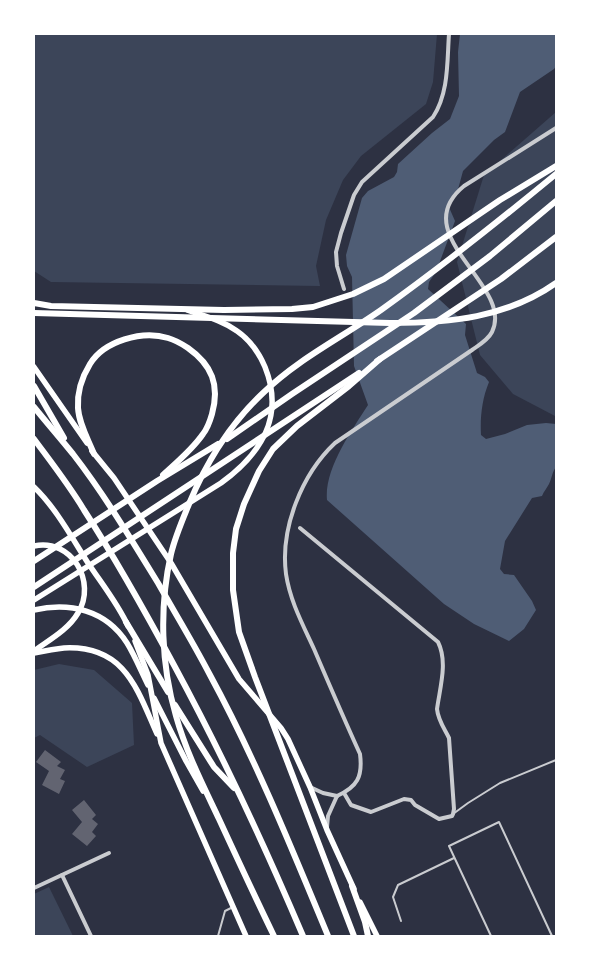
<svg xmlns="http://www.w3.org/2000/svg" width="590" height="970" viewBox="0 0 590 970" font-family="Lato,sans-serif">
  <rect width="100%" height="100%" fill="#2d3142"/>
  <g fill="#3c4559">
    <polygon points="34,34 437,34 433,82 426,104 361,156 343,180 326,220 316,266 320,286 51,282 34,271"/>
    <polygon points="556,112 556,415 555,416 513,394 480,355 457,262 484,175"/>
    <polygon points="59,664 94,670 132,703 134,745 87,767 40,735 34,738 34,670"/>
    <polygon points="49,887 73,936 34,936 34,894"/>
  </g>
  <path fill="#4f5d75" d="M460,34H556V66L554,69L520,92L505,132L494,140L463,171L457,193L448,205L455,221L436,272L429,282L428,289L466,324L465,335L477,373L485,377L489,382C482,399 480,417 481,435L486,439L505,434L527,425L546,423L556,424V467C552,472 552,478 549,484C547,488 544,491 542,496L532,498L505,541L500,569L504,574L514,575L532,601L536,610L524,629L509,641L474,624L444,604L327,500C324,469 352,430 368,405L354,366L352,277L347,266L346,255L362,198L368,191L394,177L397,172L398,164L432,133L450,119L459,96L458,52Z"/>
  <g fill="#626471">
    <polygon points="45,750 61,762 57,766 65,770 60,779 65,781 59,794 42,785 49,771 36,762"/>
    <polygon points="84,800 96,815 92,819 98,824 92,832 96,836 87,846 72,834 82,822 72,810"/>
  </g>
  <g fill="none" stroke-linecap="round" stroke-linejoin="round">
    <g stroke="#caccd0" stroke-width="2">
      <polyline points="453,814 468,803 500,783 556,760"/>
      <polyline points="401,921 393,897 398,885 454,858"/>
      <polyline points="218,936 225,911 231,908"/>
      <polyline points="491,936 449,846 499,822 552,936"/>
    </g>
    <g stroke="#caccd0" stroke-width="4">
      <path d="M344,289L337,266L336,252L341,233L354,195L362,182L433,117C449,93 447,61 449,34"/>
      <path d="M300,528L438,642C448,662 440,687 437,709C438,720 444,728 449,738L454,809L453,814L452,816L439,819L415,805L411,800L404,799L371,812L351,805L344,793"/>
      <polyline points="310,787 323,793 337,796"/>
      <path d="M337,796C357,787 363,777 360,754C344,719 329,684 314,649C303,625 290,601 286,574C280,528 302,474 335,443L472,350C479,345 488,340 492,332C515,285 404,235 464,186L556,128"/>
      <polyline points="327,827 328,816 337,796"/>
      <polyline points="62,875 91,936"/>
      <polyline points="34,888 109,853"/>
    </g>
    <g stroke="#fff" stroke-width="5.5">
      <polyline points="34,367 87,443"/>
      <polyline points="92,451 114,478 171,563 239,679 281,728 288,739 310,787 327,830 354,889"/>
      <path d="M34,487C56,508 72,538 88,563C102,584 118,604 128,626"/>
      <path d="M34,546C72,538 97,582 78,613C68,630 49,640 34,651"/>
      <path d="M34,600L221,483C261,454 285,417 265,367C259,353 250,340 237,331C222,320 204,316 187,310"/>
      <path d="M34,610C70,602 106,610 127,643C135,656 141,671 148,685"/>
      <polyline points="135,641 148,675 161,743 246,936"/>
      <path d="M34,653C44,651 54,649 64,648C125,645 137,689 157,734"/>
      <polyline points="154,698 186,761 203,791"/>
      <polyline points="360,902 377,936"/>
    </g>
    <g stroke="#fff" stroke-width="6">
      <polyline points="34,303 51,306 224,310 292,309 313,307 353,294 384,279 500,200 556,166"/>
      <path d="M34,313L390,323C450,323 506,318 556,283"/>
      <polyline points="377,361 501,279 556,237"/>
      <polyline points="34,386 64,438"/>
      <path d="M34,407C47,423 60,438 73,454C104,494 131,539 158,583C175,613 194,644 210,675C255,758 292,849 328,936"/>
      <path d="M34,439C51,462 69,485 84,510C117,561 146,613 175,667C222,754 264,844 303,936"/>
      <polyline points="227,439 292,394 414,313 490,256 556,201"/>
      <path d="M94,454C88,439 79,424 78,408C77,392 82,377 90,364C104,341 142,330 168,338C175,340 182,344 188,348C212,365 220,385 212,414C210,421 207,429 203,434C192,450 177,462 163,475"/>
      <polyline points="34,561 157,481 218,444"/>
      <polyline points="34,587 359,373"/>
      <polyline points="126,622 168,692"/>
      <polyline points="175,705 214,767 234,788"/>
      <polyline points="352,886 365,922 368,936"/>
      <path d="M274,936C255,897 237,858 219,819C203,785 186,752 176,716C161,665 159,607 171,554C175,537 182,521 189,504C206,463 230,424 263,393C298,359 341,338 381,310C441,267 499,221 556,174"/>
      <polyline points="354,936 255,677 239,632 233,590 233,553 236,529 244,504 259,471 273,449 297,426 349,386 380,359"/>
    </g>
  </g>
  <rect width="590" height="970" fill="none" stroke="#ffffff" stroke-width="70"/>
</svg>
